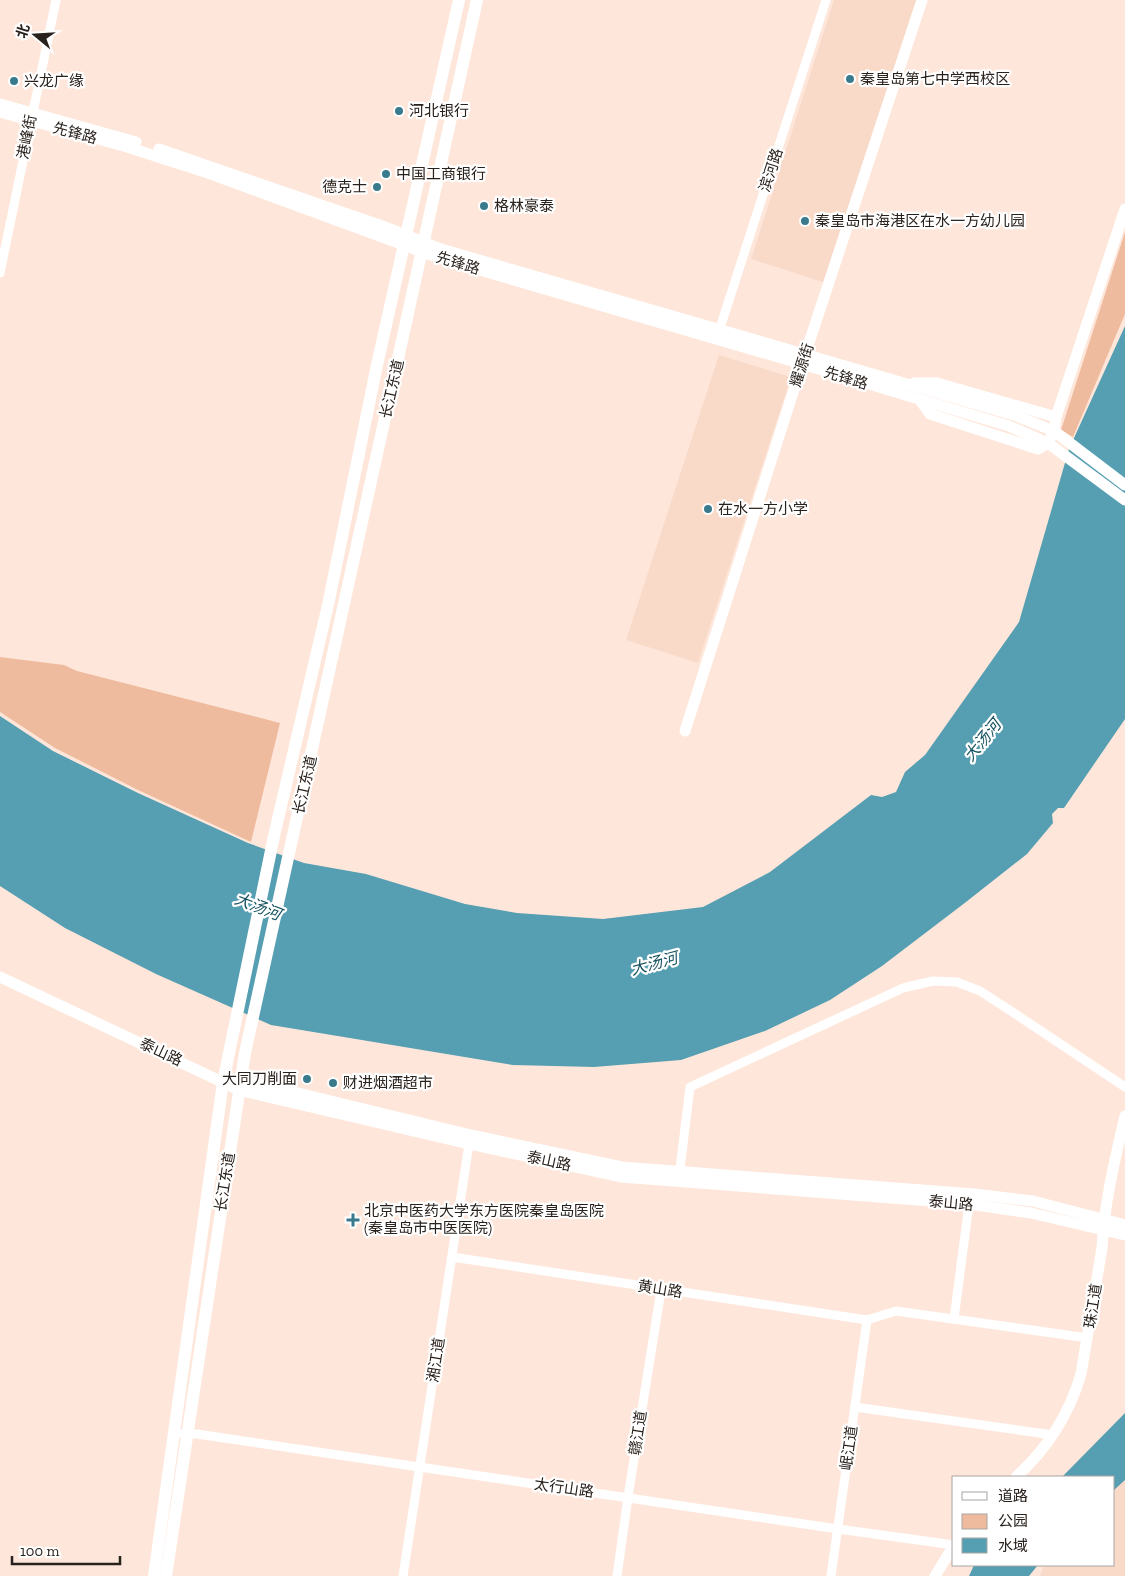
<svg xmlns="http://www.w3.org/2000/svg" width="1125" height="1576" viewBox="0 0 1125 1576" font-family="'Zilla Slab','Noto Sans SC',serif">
  <rect width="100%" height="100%" fill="#fee7da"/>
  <g fill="#f9dac9">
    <polygon points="834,0 919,0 826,283 751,259"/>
    <polygon points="719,355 791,377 698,663 626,640"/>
    <polygon points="1125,1471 1125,1576 1040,1576 1044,1565 1114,1565 1114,1484"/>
  </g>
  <g fill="#efbb9e">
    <polygon points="1125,232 1125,314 1073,437 1061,430"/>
    <polygon points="0,657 64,665 77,671 280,723 251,842 138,790 55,748 0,712"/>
  </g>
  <g fill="#569eb2">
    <polygon points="1125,326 1125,719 1064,808 1058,808 1052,814 1053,823 1027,854 966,902 882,966 830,1000 765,1031 681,1060 594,1067 513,1065 271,1025 156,974 65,928 0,886 0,716 53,751 138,793 248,843 304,863 366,874 465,904 517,913 603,919 703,907 770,872 871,795 882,797 896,792 905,772 925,755 1019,622 1069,449"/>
    <polygon points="1125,1413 1125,1480 1114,1490 1114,1477 1062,1477"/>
    <polygon points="974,1565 1038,1565 1029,1576 969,1576"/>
  </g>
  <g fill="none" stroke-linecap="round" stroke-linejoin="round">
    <g stroke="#fff" stroke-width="9">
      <polyline points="0,273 56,0"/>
      <polyline points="718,334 826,0"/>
      <polyline points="679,1177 690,1087 903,988 933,981 957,982 980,991 1011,1011 1125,1087"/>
      <polyline points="452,1257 867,1320 896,1311 1088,1338"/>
      <polyline points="954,1319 969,1204"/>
      <polyline points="855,1407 1053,1435"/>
      <polyline points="182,1434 197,1434 838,1529 954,1545"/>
      <polyline points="403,1576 469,1144"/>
      <polyline points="617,1576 628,1497 661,1290"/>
      <polyline points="831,1576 867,1320"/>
    </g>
    <g stroke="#fff" stroke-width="11">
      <polyline points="0,104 136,142"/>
      <polyline points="0,112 127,147 208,173 439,258 802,364 1009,426 1048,443 1125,500"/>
      <polyline points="159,149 388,228 441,249 1014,415 1054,431 1125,485"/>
      <polyline points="914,383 937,383 1056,417"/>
      <polyline points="920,400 930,414 1038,449 1048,443"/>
      <polyline points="1051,437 1054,431 1056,417 1125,209"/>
      <polyline points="685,731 802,364 922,0"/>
      <polyline points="0,977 239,1090 469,1144 621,1177 969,1204 1031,1213 1125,1235"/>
      <polyline points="232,1080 240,1079 471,1135 622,1167 974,1194 1033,1201 1125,1225"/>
      <path d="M1016,1477C1047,1449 1069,1415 1081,1374L1102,1248C1104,1204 1115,1159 1125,1116"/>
      <polyline points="935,1576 954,1545"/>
    </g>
    <g stroke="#fff" stroke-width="12">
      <polyline points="154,1576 223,1082 274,836 328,605 377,365 459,0"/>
      <polyline points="166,1576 245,1053 477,0"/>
    </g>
  </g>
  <g fill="#397b8c" stroke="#fff" stroke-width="2">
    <circle cx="850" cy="79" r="5"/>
    <circle cx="14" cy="81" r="5"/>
    <circle cx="399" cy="111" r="5"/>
    <circle cx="386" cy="174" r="5"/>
    <circle cx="377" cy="187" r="5"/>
    <circle cx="484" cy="206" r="5"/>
    <circle cx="805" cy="221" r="5"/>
    <circle cx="708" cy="509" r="5"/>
    <circle cx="307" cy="1079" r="5"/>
    <circle cx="333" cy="1083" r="5"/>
    <path d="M350.5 1212.5h5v5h5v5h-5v5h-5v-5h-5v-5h5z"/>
  </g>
  <g text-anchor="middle" stroke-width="4.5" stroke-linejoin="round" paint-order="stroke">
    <g font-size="15" fill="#29211c" stroke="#fff" text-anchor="start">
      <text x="860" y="84">秦皇岛第七中学西校区</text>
      <text x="24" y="86">兴龙广缘</text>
      <text x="409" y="116">河北银行</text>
      <text x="396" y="179">中国工商银行</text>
      <text x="367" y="192" text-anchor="end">德克士</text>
      <text x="494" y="211">格林豪泰</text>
      <text x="815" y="226">秦皇岛市海港区在水一方幼儿园</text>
      <text x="718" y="514">在水一方小学</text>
      <text x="297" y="1084" text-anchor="end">大同刀削面</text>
      <text x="343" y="1088">财进烟酒超市</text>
      <text x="364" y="1216">北京中医药大学东方医院秦皇岛医院<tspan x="364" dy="17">(秦皇岛市中医医院)</tspan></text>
    </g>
    <g font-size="15" fill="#29211c" stroke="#fff">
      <text transform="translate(75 133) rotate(15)" y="5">先锋路</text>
      <text transform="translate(27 137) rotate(-79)" y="5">港峰街</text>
      <text transform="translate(771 170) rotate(-72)" y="5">滨河路</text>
      <text transform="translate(458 263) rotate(17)" y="5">先锋路</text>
      <text transform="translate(802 365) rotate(-72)" y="5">耀源街</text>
      <text transform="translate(846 378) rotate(17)" y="5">先锋路</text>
      <text transform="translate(392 389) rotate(-77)" y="5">长江东道</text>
      <text transform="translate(305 785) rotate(-77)" y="5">长江东道</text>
      <text transform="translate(161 1052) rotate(25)" y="5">泰山路</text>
      <text transform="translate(549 1161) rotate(12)" y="5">泰山路</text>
      <text transform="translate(225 1182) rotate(-81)" y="5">长江东道</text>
      <text transform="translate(951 1203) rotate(5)" y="5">泰山路</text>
      <text transform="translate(660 1289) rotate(9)" y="5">黄山路</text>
      <text transform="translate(1093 1306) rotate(-81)" y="5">珠江道</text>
      <text transform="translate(436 1360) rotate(-81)" y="5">湘江道</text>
      <text transform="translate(638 1433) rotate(-81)" y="5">赣江道</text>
      <text transform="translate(849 1448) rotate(-82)" y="5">岷江道</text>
      <text transform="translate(564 1488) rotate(8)" y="5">太行山路</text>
    </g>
    <g font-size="16" font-style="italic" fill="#165361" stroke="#fff">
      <text transform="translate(982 740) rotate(-51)" y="6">大汤河</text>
      <text transform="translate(258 906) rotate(21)" y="6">大汤河</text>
      <text transform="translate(654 963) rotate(-15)" y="6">大汤河</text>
    </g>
  </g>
  <rect x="952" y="1476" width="162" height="90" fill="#ffffff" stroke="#a9a6a4"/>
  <rect x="962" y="1492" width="25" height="8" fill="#ffffff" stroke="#a9a6a4"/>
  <text x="998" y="1501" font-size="15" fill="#29211c">道路</text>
  <rect x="962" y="1514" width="25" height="15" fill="#efbb9e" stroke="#a9a6a4"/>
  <text x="998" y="1526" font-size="15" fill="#29211c">公园</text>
  <rect x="962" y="1538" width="25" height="15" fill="#569eb2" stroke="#a9a6a4"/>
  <text x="998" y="1551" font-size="15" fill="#29211c">水域</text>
  <g transform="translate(35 35) rotate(288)" stroke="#ffffff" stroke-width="4" paint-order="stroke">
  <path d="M0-4L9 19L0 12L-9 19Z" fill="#29211c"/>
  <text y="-8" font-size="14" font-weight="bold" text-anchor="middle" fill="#29211c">北</text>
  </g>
  <path d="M12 1556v8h108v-8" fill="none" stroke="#29211c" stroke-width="2.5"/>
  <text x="20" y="1556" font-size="15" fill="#29211c" stroke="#ffffff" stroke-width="4" paint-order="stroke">100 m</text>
</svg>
